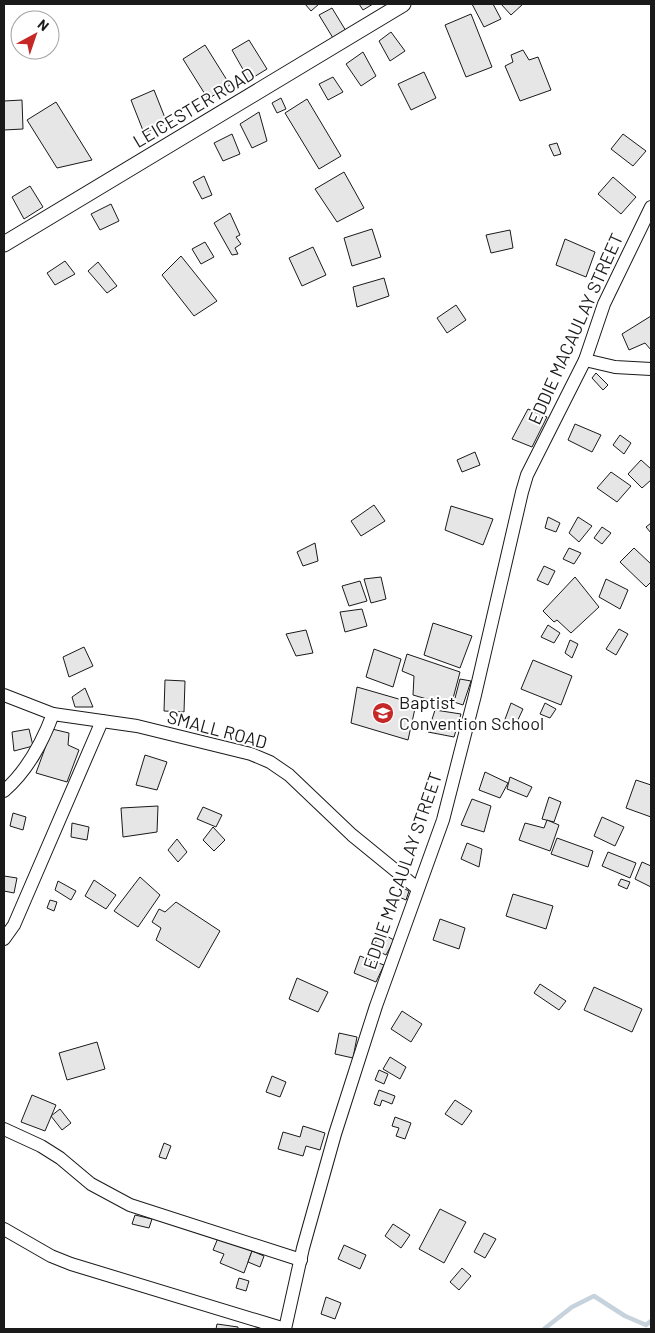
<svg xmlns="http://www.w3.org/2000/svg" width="655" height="1333" viewBox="0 0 655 1333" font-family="Barlow,sans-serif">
  <rect width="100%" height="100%" fill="#fff"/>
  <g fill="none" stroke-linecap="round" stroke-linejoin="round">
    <polyline stroke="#c6d2dc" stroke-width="4.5" points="544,1329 572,1307 594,1296 625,1316 646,1325 651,1321"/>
  </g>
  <g fill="#e6e6e6" stroke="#1a1a1a">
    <polygon points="305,4 319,4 311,11"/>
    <polygon points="359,4 373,4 363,10"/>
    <polygon points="472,4 493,4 501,19 484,27"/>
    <polygon points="501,4 523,4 511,15"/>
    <polygon points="332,8 346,31 333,38 319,15"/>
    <polygon points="471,14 492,67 466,77 445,25"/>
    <polygon points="391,32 405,51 390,61 379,41"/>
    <polygon points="249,40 267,69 249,80 232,50"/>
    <polygon points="205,45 230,85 208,99 183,59"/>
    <polygon points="523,50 529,60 538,57 551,90 520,101 505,66 513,62 511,55"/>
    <polygon points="363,52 376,76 361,86 346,64"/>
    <polygon points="424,72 436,98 411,110 398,84"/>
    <polygon points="333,77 343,92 328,100 319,84"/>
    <polygon points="154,90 167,123 144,133 131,100"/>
    <polygon points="281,98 286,109 277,113 272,103"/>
    <polygon points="307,99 341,156 319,169 285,113"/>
    <polygon points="22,100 23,129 4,130 4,101"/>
    <polygon points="56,102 92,160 57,168 27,120"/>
    <polygon points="259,112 267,141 252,148 240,124"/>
    <polygon points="232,134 240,154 223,161 214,143"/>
    <polygon points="623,134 646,151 633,166 611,149"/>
    <polygon points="557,143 561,154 554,156 549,145"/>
    <polygon points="344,172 364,208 337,222 315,189"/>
    <polygon points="204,176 212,195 202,199 193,182"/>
    <polygon points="613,177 636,197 621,214 598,194"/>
    <polygon points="30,186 43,207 24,219 12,197"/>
    <polygon points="111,204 119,221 100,230 91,214"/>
    <polygon points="230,213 240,235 236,237 241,244 235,248 238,254 232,255 214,223"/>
    <polygon points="372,229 381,257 352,266 344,238"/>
    <polygon points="510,230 513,248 491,253 486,235"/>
    <polygon points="565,239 595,252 586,277 556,265"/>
    <polygon points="205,242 214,257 201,264 192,249"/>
    <polygon points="313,247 326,275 302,286 289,258"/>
    <polygon points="181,256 217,301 194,316 162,275"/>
    <polygon points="65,261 75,274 55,285 47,273"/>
    <polygon points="98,262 117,286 107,293 88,271"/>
    <polygon points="384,278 389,296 357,307 353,287"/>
    <polygon points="456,305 466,320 447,333 437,318"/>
    <polygon points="651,316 651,350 645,343 629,350 622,334"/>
    <polygon points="596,373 608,385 603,390 592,378"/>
    <polygon points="528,409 547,417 532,447 512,439"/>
    <polygon points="575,424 601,435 592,452 568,440"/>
    <polygon points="620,435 631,443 624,454 613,445"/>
    <polygon points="475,452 480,465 462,472 457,460"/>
    <polygon points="641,460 651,469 651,480 642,488 628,474"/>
    <polygon points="611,472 631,486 617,502 597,488"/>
    <polygon points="374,505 385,521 361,536 351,521"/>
    <polygon points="451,506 493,519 483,545 445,530"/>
    <polygon points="548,517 560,523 556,532 545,528"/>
    <polygon points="578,517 592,526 579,542 569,533"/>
    <polygon points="651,523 651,533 646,527"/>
    <polygon points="602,527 611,533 602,544 594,538"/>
    <polygon points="315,543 318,561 303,566 297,552"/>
    <polygon points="569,548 581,553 574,564 563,559"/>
    <polygon points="634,548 651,564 651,582 646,587 620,562"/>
    <polygon points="544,566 555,571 548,585 537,580"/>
    <polygon points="381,577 386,599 371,603 364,579"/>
    <polygon points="575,577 599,607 571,633 557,620 554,622 543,611"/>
    <polygon points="606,579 628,590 620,609 599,597"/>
    <polygon points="360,581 367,601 349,606 342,586"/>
    <polygon points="362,609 367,626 345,632 340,612"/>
    <polygon points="433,623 472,636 460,668 424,655"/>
    <polygon points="548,625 560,633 554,643 541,637"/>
    <polygon points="619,629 628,634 616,655 606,649"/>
    <polygon points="306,630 313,653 296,656 286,634"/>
    <polygon points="570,640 578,644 572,658 565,653"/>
    <polygon points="84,647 93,666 69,677 63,657"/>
    <polygon points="374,649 401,659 393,687 366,677"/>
    <polygon points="407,654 460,672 451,706 413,695 414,676 402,671"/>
    <polygon points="533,660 572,676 561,705 521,689"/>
    <polygon points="460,679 471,681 463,705 454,702"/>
    <polygon points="165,680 185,681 184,712 164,711"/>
    <polygon points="357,687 416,704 408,740 351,723"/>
    <polygon points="85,688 93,707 75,707 72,697"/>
    <polygon points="511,703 523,709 516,724 504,722"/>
    <polygon points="545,703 556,709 550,718 540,714"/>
    <polygon points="435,710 461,714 454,737 428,732"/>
    <polygon points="29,729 33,746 14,751 12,732"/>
    <polygon points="52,729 69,733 68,745 79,750 67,782 36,773"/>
    <polygon points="145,755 167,762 157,790 136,785"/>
    <polygon points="485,772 508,783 500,798 479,790"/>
    <polygon points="510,777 532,787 527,797 507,789"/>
    <polygon points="636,780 651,785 651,817 626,808"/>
    <polygon points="549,797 561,802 554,822 542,819"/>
    <polygon points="472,799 491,806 484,832 461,825"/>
    <polygon points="158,806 157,832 123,837 121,808"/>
    <polygon points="203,807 222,815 216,827 197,819"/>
    <polygon points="13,813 26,817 23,830 10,826"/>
    <polygon points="602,817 624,827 615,846 594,836"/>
    <polygon points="547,820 559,825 550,851 519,840 525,823 544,828"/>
    <polygon points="72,823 89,827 87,840 71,837"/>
    <polygon points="213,827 225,840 214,851 203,840"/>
    <polygon points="557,838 593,851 588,867 551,854"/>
    <polygon points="177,839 187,852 178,862 168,850"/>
    <polygon points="467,843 482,849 479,867 461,859"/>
    <polygon points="608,852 636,863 630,878 602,866"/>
    <polygon points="642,862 651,866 651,887 635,879"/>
    <polygon points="4,876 17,878 14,893 4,891"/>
    <polygon points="140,877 160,895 138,927 114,911"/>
    <polygon points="621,879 630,882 627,889 618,885"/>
    <polygon points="94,880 116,895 106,909 85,896"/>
    <polygon points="58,881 76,891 71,900 55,890"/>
    <polygon points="401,887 409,891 406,900 399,897"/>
    <polygon points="513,894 553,906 546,929 506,916"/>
    <polygon points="50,900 57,902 54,911 47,908"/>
    <polygon points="176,902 220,931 199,968 156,940 161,928 152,922 159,909 165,912"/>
    <polygon points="440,919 465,928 459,949 433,940"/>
    <polygon points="381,933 394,940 386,955 372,948"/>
    <polygon points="360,956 384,965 376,982 354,973"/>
    <polygon points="297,978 328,992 318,1012 289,999"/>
    <polygon points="540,984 566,1001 559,1010 534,993"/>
    <polygon points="594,987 642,1009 632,1032 584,1010"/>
    <polygon points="402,1011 422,1024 411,1042 391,1029"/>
    <polygon points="339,1033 357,1037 353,1058 335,1054"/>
    <polygon points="97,1042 105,1069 67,1080 59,1053"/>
    <polygon points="390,1057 406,1067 400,1079 383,1069"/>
    <polygon points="379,1070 388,1074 384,1084 375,1080"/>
    <polygon points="272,1076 286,1082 280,1097 266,1092"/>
    <polygon points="379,1090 395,1096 392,1104 382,1100 380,1106 374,1104"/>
    <polygon points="32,1095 56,1105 45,1131 21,1122"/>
    <polygon points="455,1100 472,1111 462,1125 445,1114"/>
    <polygon points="60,1109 71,1123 62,1130 51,1116"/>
    <polygon points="395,1117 411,1123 405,1139 396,1136 399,1128 392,1126"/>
    <polygon points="303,1126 325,1133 320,1150 306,1146 303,1156 278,1149 283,1132 300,1137"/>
    <polygon points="164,1143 171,1146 166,1159 159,1157"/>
    <polygon points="440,1209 466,1222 444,1263 419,1249"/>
    <polygon points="135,1215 152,1219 149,1228 132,1224"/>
    <polygon points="393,1224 410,1235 401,1248 385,1236"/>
    <polygon points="484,1233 496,1239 485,1258 474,1252"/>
    <polygon points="218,1238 252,1251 244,1273 220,1263 224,1254 213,1250"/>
    <polygon points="344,1245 366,1255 360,1269 338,1259"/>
    <polygon points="252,1251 264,1256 260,1267 248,1262"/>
    <polygon points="462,1268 471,1276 459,1290 450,1282"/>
    <polygon points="239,1278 249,1281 246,1291 236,1288"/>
    <polygon points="326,1297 341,1303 335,1319 321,1314"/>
    <polygon points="217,1324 238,1327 238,1329 216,1329"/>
  </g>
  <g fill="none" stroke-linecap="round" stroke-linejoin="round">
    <g stroke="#1a1a1a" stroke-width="14">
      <g id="minor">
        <polyline points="585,360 615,367 651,369"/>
        <polyline points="4,695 53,714"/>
        <path d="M4,791C28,770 42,743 53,714L137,726L251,754L270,762L289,775L352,835L417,888"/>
        <polyline points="4,939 14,925 102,721"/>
        <polyline points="4,1129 41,1146 60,1158 91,1184 130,1205 301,1260"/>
        <polyline points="4,1229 51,1256 71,1264 285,1329"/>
        <polyline points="285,1329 303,1248 335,1134 376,1006 443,820 475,695 522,492 527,475 585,360 604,304 651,207"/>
      </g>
    </g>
    <g stroke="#1a1a1a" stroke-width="17">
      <polyline id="tertiary" points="4,244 403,4"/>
    </g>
    <use href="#minor" stroke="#fff" stroke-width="12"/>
    <use href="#tertiary" stroke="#fff" stroke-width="15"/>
  </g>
  <defs>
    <g id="school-disc" transform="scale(1.125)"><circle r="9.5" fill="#c62828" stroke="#fff"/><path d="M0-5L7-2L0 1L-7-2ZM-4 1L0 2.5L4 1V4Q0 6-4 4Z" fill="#fff"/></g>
  </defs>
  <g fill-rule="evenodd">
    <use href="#school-disc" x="383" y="713"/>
  </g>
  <g text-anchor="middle" stroke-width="4" stroke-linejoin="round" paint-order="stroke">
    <g font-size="18" fill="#1a1a1a" stroke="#fff">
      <text transform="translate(194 108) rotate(-31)" y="6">LEICESTER ROAD</text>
      <text transform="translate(576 329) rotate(-66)" y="6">EDDIE MACAULAY STREET</text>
      <text transform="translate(217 730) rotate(15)" y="6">SMALL ROAD</text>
      <text transform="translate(403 871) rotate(-71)" y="6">EDDIE MACAULAY STREET</text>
    </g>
    <g font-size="18" fill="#1a1a1a" stroke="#fff" text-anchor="start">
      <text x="399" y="709">Baptist<tspan x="399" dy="21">Convention School</tspan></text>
    </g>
  </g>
  <rect width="655" height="1333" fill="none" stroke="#1a1a1a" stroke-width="10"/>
  <g transform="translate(35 35) rotate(40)"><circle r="24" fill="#ffffff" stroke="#a3a3a3"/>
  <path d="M0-4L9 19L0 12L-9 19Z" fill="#c62828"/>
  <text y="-8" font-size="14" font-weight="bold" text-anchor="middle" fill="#1a1a1a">N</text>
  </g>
</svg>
